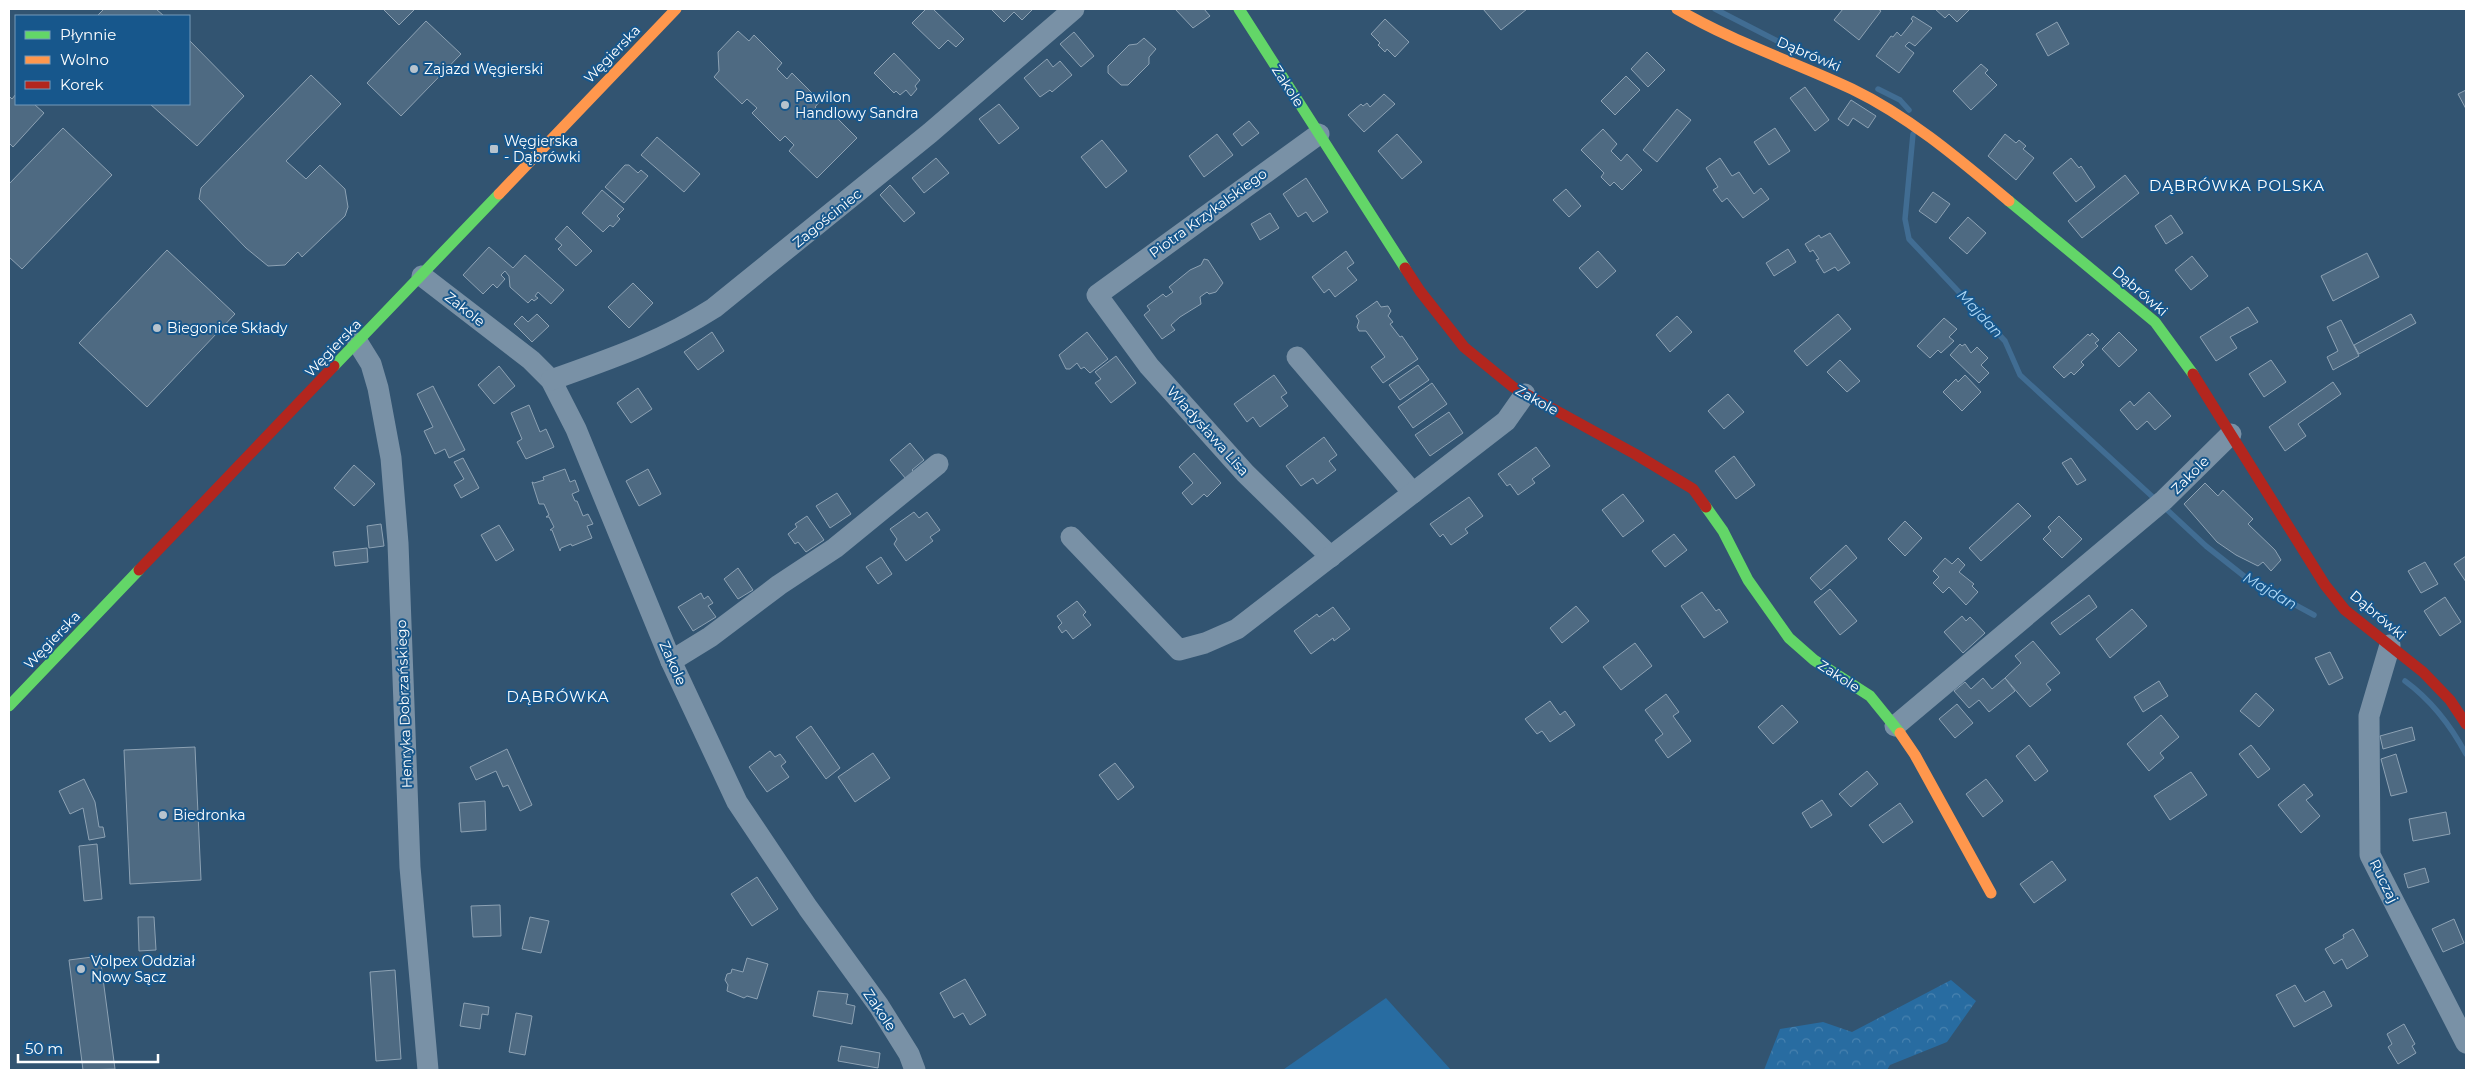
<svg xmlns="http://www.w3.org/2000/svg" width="2475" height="1079" viewBox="0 0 2475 1079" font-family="Montserrat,sans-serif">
  <defs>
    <pattern id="forest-crowns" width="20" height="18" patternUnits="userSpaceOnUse" patternTransform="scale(1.25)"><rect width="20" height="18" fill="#286ca1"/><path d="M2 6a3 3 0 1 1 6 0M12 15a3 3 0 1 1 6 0" fill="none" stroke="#4882af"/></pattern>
  </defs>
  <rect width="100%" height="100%" fill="#325471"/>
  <polygon fill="#286ca1" points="1386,998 1451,1070 1283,1070 1287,1067"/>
  <polygon fill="url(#forest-crowns)" points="1951,980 1976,1001 1947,1042 1890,1065 1887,1070 1764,1070 1780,1029 1823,1022 1852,1032"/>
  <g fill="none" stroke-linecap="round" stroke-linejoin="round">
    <g stroke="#416d93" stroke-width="5.5">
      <polyline points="1715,9 1797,51"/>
      <polyline points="1878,89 1900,100 1909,110"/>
      <polyline points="1913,134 1905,219 1909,239 2005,341 2020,375 2156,500"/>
      <polyline points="2163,506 2206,546 2249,580 2314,615"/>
      <path d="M2405,681C2431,700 2451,726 2466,754"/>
    </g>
  </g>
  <g fill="#4e6a82" stroke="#8da2b4">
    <polygon points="104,9 156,9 164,16 97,16"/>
    <polygon points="383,9 415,9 399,25"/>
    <polygon points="926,9 933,9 964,39 956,47 948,40 939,49 912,23"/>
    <polygon points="991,9 1033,9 1022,20 1014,12 1004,22"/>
    <polygon points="1175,9 1204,9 1210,16 1193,28"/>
    <polygon points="1483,9 1527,9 1501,30"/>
    <polygon points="1843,9 1878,9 1881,11 1859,40 1834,20"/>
    <polygon points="1935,9 1970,9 1957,22 1949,14 1945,18"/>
    <polygon points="1913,16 1932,28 1915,46 1909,42 1905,46 1914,53 1899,73 1876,56 1891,36 1893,37 1897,32 1901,36 1913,21 1911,19"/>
    <polygon points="1385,19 1409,42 1395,57 1387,49 1385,52 1378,45 1380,43 1371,34"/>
    <polygon points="426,21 461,54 401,116 367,83"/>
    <polygon points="2057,22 2069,44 2048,56 2036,34"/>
    <polygon points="738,31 749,41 754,35 782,63 777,69 787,79 792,73 820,101 815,107 824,116 829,110 857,138 817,178 789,151 794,145 785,136 780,141 752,113 757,108 747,99 742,104 714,77 719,71 718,52"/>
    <polygon points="1074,32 1094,56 1081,67 1060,44"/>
    <polygon points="1144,38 1156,49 1149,57 1149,64 1128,85 1121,85 1108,73 1108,66 1129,45 1137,44"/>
    <polygon points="189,40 244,96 197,146 150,104 189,104"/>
    <polygon points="1647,52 1665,70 1648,87 1631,69"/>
    <polygon points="894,53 920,80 915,86 917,89 911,96 906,90 900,95 896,91 894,93 874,73"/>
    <polygon points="1047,59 1053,67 1060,61 1072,75 1052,92 1050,90 1040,97 1024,78"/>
    <polygon points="1981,64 1988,70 1985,73 1997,85 1971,110 1953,91"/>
    <polygon points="311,75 341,104 286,161 306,179 320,165 345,189 348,207 345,216 302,257 298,252 285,265 268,266 246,248 199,199 201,188"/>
    <polygon points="1626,76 1640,90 1615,115 1601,101"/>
    <polygon points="1805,87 1829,120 1815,131 1790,98"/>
    <polygon points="2466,90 2466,109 2458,94"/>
    <polygon points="16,94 16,104 34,104 44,113 13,147 9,143 9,96 12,99"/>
    <polygon points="1384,94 1395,104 1364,132 1348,115 1361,104 1363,106 1367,103 1370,107"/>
    <polygon points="1851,100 1876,116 1868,128 1853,118 1848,126 1838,119"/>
    <polygon points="999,104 1019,128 999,144 979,119"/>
    <polygon points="1677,109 1691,120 1657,162 1643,150"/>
    <polygon points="1249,121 1259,133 1242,146 1233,134"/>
    <polygon points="63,128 112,175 22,269 9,257 9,184"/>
    <polygon points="1775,128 1790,151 1769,165 1754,142"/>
    <polygon points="1603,129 1617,144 1611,151 1621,161 1627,154 1642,170 1622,190 1614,182 1610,186 1601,177 1604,173 1581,150"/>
    <polygon points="1217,134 1233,155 1204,177 1189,156"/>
    <polygon points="1397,134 1422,162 1402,179 1378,151"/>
    <polygon points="2005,134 2016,143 2019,140 2026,146 2023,149 2034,158 2016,180 1988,156"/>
    <polygon points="657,137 700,174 684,192 641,155"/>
    <polygon points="1102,140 1127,171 1106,188 1081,157"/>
    <polygon points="936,158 949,173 924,193 912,178"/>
    <polygon points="1720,158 1732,176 1739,172 1754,194 1761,188 1769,199 1743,218 1727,198 1722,202 1713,190 1718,187 1706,168"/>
    <polygon points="2071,158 2079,168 2081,166 2095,187 2076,202 2053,173"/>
    <polygon points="625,165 629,165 638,173 641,170 648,176 624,203 605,187"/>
    <polygon points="2125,175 2139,193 2082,238 2068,221"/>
    <polygon points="1306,178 1328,212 1313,222 1306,212 1298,217 1283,194"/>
    <polygon points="890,185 915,213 904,222 880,195"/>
    <polygon points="1566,189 1581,206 1569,217 1553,200"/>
    <polygon points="602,190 624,209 617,216 620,219 613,227 610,225 603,232 582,213"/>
    <polygon points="1933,192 1950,204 1936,223 1919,211"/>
    <polygon points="1270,213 1279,228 1260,240 1251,224"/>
    <polygon points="2171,215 2183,233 2166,244 2155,226"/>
    <polygon points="1968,217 1986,233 1967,254 1949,238"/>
    <polygon points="567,226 592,251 576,266 558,249 562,245 555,239"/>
    <polygon points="1830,233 1850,263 1838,271 1835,267 1824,273 1816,260 1819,259 1813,250 1810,252 1805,244 1819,235 1821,238"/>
    <polygon points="489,247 513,268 525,255 564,290 551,304 538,292 535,296 538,298 534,301 532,299 528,303 510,287 509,276 505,271 501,275 505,279 497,288 493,284 483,294 463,275"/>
    <polygon points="1788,249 1796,262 1774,276 1766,263"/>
    <polygon points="167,250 235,314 147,407 79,343"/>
    <polygon points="1346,251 1354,263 1347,268 1357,280 1335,297 1329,289 1324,293 1312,277"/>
    <polygon points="1598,251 1616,271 1597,288 1579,268"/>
    <polygon points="2367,253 2379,277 2333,301 2321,276"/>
    <polygon points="2192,256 2208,276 2191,290 2175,270"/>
    <polygon points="1204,259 1208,260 1223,283 1216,292 1209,294 1207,292 1200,297 1201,304 1180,317 1171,325 1175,330 1162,339 1144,315 1150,310 1147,306 1163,294 1166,297 1173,292 1169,287 1190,270 1201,265"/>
    <polygon points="633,283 653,303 629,328 608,307"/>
    <polygon points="1377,301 1381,307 1388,306 1391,311 1388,316 1393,322 1390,324 1400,337 1402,336 1418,359 1383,383 1371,367 1385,357 1366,331 1359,331 1357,327 1359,321 1356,316"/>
    <polygon points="2248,307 2258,322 2230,337 2237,348 2216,361 2200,337"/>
    <polygon points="537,314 549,326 532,342 514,324 522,316 528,322"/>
    <polygon points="1838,314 1851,329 1807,366 1794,351"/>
    <polygon points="2411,314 2416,323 2359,354 2354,345"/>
    <polygon points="1677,316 1692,332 1670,352 1656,335"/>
    <polygon points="1944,318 1957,329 1949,337 1954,341 1941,353 1938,350 1930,358 1917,346"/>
    <polygon points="2341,320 2359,356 2333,370 2327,357 2338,351 2327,327"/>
    <polygon points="712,332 724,351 698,370 684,352"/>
    <polygon points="1087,332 1108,359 1090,373 1084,367 1081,369 1077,363 1070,369 1066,369 1059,355"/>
    <polygon points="2119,332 2137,350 2119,367 2102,349"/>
    <polygon points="2092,333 2099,340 2095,343 2098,346 2081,362 2084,365 2074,375 2071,372 2064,378 2053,367 2088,334 2090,336"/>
    <polygon points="1960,344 1962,346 1965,344 1971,353 1977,347 1988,358 1981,365 1989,373 1979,383 1950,355"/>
    <polygon points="1116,356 1136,383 1111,403 1095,383 1101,379 1095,372"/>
    <polygon points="1840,360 1860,381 1847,392 1827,372"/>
    <polygon points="2271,360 2286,382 2264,397 2249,374"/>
    <polygon points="1418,365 1429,380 1400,400 1389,385"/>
    <polygon points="499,366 515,386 494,404 478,385"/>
    <polygon points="1274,375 1287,393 1281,397 1288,406 1260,427 1253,417 1247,422 1234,404"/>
    <polygon points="1965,375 1981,392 1962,411 1943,392 1956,379 1958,382"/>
    <polygon points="2333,382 2341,394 2298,424 2306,436 2285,451 2269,427"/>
    <polygon points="1432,383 1447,404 1413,428 1398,407"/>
    <polygon points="433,386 465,450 449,458 445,449 435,454 424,431 433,427 417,394"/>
    <polygon points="638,388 652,409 631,423 617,403"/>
    <polygon points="2149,392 2171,416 2155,430 2147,421 2137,430 2120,410 2130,401 2134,406"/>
    <polygon points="1728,394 1744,412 1724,429 1708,411"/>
    <polygon points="529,405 540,432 546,429 554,447 526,459 517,442 522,439 511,413"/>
    <polygon points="1449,412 1463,433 1430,456 1415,435"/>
    <polygon points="1324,437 1337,455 1329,461 1336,470 1317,484 1313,478 1301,486 1286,466"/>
    <polygon points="910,443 924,460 912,470 914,472 906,479 890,460"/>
    <polygon points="1536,447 1550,466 1532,479 1535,483 1518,495 1510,484 1507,486 1498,474"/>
    <polygon points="1194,453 1221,483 1207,497 1204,494 1192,505 1182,493 1193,483 1179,467"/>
    <polygon points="1734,456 1755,485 1736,499 1715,471"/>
    <polygon points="463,458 479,488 461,498 454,485 464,479 454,462"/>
    <polygon points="2071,458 2086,480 2077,485 2062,463"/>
    <polygon points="354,465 375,484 354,506 334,488"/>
    <polygon points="565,469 570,482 575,480 579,491 572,494 575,501 577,501 583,516 588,514 593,524 587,526 592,538 572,546 571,544 561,548 560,551 552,530 550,530 554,527 549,517 546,517 549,515 544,504 539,504 532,482 534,483 544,480 543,477"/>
    <polygon points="648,469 661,494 639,506 626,481"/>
    <polygon points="2205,483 2218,496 2223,490 2253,519 2248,524 2275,550 2281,560 2271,571 2263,562 2258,566 2236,555 2217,542 2184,504"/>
    <polygon points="837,493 851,514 830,528 816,506"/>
    <polygon points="1623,494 1644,521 1623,537 1602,510"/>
    <polygon points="1469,497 1483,516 1465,529 1468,533 1451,545 1443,534 1440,537 1430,524"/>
    <polygon points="2018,503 2031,516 1981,561 1969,548"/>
    <polygon points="914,512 919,518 927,512 940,530 930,537 933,541 906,561 894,544 897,539 890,529"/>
    <polygon points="807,516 824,540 806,552 798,542 795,544 788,534 797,527 795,524"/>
    <polygon points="2059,516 2082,539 2062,558 2043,539 2051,531 2048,527"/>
    <polygon points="1905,521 1922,538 1905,556 1888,539"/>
    <polygon points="381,524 384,546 369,548 367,526"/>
    <polygon points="499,525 514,550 496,561 481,535"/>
    <polygon points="1674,534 1687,550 1665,567 1652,551"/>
    <polygon points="1846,545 1857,558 1821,590 1810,578"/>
    <polygon points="367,548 368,562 335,566 333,552"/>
    <polygon points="2466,556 2466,582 2454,564"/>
    <polygon points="881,557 892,574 878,584 866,567"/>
    <polygon points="1945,558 1952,564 1958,558 1965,565 1959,572 1974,584 1972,586 1978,592 1966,605 1949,587 1943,593 1933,583 1939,577 1933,571"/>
    <polygon points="2425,562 2438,584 2421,593 2408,571"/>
    <polygon points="738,568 753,590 738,599 724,579"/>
    <polygon points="1830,589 1857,621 1840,635 1814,602"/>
    <polygon points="1702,592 1716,611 1719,609 1728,622 1704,638 1681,606"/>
    <polygon points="701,593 704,599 708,596 713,603 708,606 716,617 693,631 678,607"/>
    <polygon points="2089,595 2097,607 2060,635 2051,623"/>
    <polygon points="2445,597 2461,622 2440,636 2424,611"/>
    <polygon points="1077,601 1086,612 1083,615 1091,625 1073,639 1066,630 1062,633 1058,627 1062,623 1057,616"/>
    <polygon points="1576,606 1589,621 1562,643 1550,628"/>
    <polygon points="1333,607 1350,629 1334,641 1333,638 1311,654 1294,631 1317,614 1319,617"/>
    <polygon points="2132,609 2147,626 2110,658 2096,639"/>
    <polygon points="1962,616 1966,621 1970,617 1985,633 1963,653 1944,632"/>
    <polygon points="2033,641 2060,673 2046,684 2051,690 2030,707 2005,678 2021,663 2015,656"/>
    <polygon points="1635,643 1652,666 1621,690 1603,667"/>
    <polygon points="2330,652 2343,678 2329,685 2315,658"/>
    <polygon points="1983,678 1992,689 2005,678 2015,691 1989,712 1979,700 1969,708 1954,691 1965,682 1971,689"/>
    <polygon points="2159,681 2168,696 2143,712 2134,697"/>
    <polygon points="2256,693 2274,710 2259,727 2240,711"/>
    <polygon points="1666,694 1679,712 1673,716 1691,741 1668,758 1655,740 1663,734 1645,710"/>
    <polygon points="1550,701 1560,715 1565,711 1575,725 1550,742 1542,731 1537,734 1525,719"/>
    <polygon points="1957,704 1973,723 1955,738 1939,719"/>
    <polygon points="1782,705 1798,722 1773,744 1758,727"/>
    <polygon points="2161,715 2179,737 2160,753 2164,758 2149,771 2127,744"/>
    <polygon points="811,726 840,768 826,779 796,737"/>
    <polygon points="2412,727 2415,740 2383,749 2380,736"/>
    <polygon points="2029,745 2048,771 2035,781 2016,756"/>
    <polygon points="2251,745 2270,769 2258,778 2239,754"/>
    <polygon points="195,747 201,880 130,884 124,750"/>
    <polygon points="507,749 532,805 520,811 508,785 503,787 496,771 476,780 470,767"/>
    <polygon points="770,751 775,757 780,754 786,762 781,766 789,777 767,792 749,767"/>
    <polygon points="873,753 890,778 855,802 838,777"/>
    <polygon points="2396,754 2407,792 2391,796 2381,759"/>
    <polygon points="1115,763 1134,787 1118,800 1099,775"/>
    <polygon points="1867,771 1878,784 1851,807 1839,794"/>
    <polygon points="2191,772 2207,795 2170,820 2154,796"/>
    <polygon points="84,779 95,802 99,827 103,827 105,837 89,840 83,808 70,814 59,791"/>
    <polygon points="1986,779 2003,801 1983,817 1966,794"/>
    <polygon points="2304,784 2313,795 2306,800 2320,816 2301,833 2278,805"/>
    <polygon points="1822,800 1832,815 1811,828 1802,813"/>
    <polygon points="485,801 486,830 461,832 459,803"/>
    <polygon points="1900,803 1913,822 1883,843 1869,825"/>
    <polygon points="2446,812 2450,834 2413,841 2409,819"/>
    <polygon points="97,844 102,899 84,901 79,846"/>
    <polygon points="2052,861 2066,880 2034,903 2020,884"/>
    <polygon points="2425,868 2429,882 2408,888 2404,874"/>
    <polygon points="757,877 778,909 752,926 731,894"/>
    <polygon points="500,905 501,936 473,937 471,906"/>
    <polygon points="138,917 154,917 156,950 139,951"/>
    <polygon points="530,917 549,921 541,953 522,949"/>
    <polygon points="2454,919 2464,943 2443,952 2432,929"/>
    <polygon points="2353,929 2368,956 2347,969 2342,959 2334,964 2325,949 2344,938 2343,935"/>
    <polygon points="100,956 115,1069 83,1070 69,960"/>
    <polygon points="747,958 768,964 757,999 747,996 744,998 727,991 728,985 725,980 727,974 731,973 732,969 743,972"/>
    <polygon points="395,970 401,1059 376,1061 370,972"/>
    <polygon points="965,979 986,1015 970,1025 963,1013 954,1018 940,993"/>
    <polygon points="2295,985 2305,1002 2324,991 2332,1006 2294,1027 2276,995"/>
    <polygon points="818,991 848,994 846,1004 855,1006 852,1024 813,1016"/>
    <polygon points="464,1003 489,1007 488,1015 482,1014 480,1029 460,1026"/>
    <polygon points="516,1013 532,1016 525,1055 509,1052"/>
    <polygon points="2404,1024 2415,1044 2412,1046 2416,1053 2398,1064 2388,1047 2392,1044 2387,1034"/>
    <polygon points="841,1046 880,1053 878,1068 838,1061"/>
  </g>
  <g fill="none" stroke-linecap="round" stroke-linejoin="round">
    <g stroke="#7991a6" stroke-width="21">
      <polyline points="1319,134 1097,295 1149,366 1245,473 1331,557"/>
      <polyline points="422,276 531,360 551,380 576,429 671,661 737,802 808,908 879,1006 909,1054 915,1070"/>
      <polyline points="358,343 371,364 378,388 391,458 398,543 410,867 428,1070"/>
      <polyline points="1297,357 1413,493"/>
      <path d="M551,380C610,359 661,342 714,308L930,133L1074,9"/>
      <polyline points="1071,537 1179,650 1205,643 1237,629 1506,421 1525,394"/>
      <polyline points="2390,645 2369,716 2370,855 2466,1043"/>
      <polyline points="671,661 710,637 779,585 835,548 938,464"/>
      <polyline points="1895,726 2164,500 2231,434"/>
    </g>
    <g stroke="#63d668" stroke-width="11">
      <polyline points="1239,9 1405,268"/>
      <polyline points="2009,201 2155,322 2193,374"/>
      <polyline points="334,366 499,194"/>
      <polyline points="1706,507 1723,531 1748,580 1789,638 1814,660 1870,696 1900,733"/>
      <polyline points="9,706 139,570"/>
    </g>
    <g stroke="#ff974d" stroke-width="11">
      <path d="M1677,9C1733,42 1794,62 1852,89C1910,117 1960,160 2009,201"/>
      <polyline points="499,194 676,9"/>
      <polyline points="1900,733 1915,755 1991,893"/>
    </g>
    <g stroke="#b3261e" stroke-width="11">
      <polyline points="1405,268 1420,291 1464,347 1513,387 1635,454 1693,489 1706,507"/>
      <polyline points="2193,374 2325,585 2345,610 2423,672 2450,700 2466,724"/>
      <polyline points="139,570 334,366"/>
    </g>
  </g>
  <g fill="#b7c3cd" stroke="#17578c" stroke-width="2">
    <circle cx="414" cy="69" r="5"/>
    <circle cx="785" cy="105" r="5"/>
    <rect x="489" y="144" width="10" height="10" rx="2.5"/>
    <circle cx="157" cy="328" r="5"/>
    <circle cx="163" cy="815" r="5"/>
    <circle cx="81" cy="969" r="5"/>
  </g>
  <g text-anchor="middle" stroke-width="4" stroke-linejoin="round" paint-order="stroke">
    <g font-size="14" fill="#fff" stroke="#17578c">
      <text transform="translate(612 54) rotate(-46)" y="5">Węgierska</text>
      <text transform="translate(1809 54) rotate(23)" y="5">Dąbrówki</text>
      <text transform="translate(1288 86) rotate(57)" y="5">Zakole</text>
      <text transform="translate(1208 213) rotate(-36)" y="5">Piotra Krzykalskiego</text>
      <text transform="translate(827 218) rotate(-39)" y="5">Zagościniec</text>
      <text transform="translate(2140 291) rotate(41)" y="5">Dąbrówki</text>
      <text transform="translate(465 309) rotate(38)" y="5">Zakole</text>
      <text transform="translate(333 348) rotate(-46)" y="5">Węgierska</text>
      <text transform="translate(1537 400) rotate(29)" y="5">Zakole</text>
      <text transform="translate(1208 431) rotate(48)" y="5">Władysława Lisa</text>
      <text transform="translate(2190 475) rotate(-45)" y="5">Zakole</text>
      <text transform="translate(2378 615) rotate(40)" y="5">Dąbrówki</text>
      <text transform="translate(52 640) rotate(-46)" y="5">Węgierska</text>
      <text transform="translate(673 663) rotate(66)" y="5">Zakole</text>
      <text transform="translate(1839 676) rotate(33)" y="5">Zakole</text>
      <text transform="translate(404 704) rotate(-92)" y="5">Henryka Dobrzańskiego</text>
      <text transform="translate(2384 881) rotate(64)" y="5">Ruczaj</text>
      <text transform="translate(880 1010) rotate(56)" y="5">Zakole</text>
    </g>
    <g font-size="14" fill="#fff" stroke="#17578c" text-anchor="start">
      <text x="424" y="74">Zajazd Węgierski</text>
      <text x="795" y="102">Pawilon<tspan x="795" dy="16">Handlowy Sandra</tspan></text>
      <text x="504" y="146">Węgierska<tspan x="504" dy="16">- Dąbrówki</tspan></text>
      <text x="167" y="333">Biegonice Składy</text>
      <text x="173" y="820">Biedronka</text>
      <text x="91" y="966">Volpex Oddział<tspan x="91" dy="16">Nowy Sącz</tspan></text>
    </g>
    <g font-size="15" letter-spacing="1" fill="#fff" stroke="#17578c">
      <text x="2237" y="191">DĄBRÓWKA POLSKA</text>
      <text x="558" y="702">DĄBRÓWKA</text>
    </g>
    <g font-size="15" font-style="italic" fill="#add7f6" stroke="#17578c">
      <text transform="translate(1980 314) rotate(47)" y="5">Majdan</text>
      <text transform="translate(2270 591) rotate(30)" y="5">Majdan</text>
    </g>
  </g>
  <rect width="2475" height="1079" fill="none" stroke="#ffffff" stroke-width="20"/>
  <rect x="15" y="15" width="175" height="90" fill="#17578c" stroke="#749aba"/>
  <rect x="25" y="31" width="25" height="8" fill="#63d668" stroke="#749aba"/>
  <text x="60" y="40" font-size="15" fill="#ffffff">Płynnie</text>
  <rect x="25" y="56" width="25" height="8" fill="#ff974d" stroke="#749aba"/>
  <text x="60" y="65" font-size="15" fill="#ffffff">Wolno</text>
  <rect x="25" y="81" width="25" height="8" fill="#b3261e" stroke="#749aba"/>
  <text x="60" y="90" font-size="15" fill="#ffffff">Korek</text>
  <path d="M18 1054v8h140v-8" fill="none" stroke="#ffffff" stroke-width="2.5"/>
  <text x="25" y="1054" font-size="15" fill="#ffffff" stroke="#17578c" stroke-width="4" paint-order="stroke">50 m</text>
</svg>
